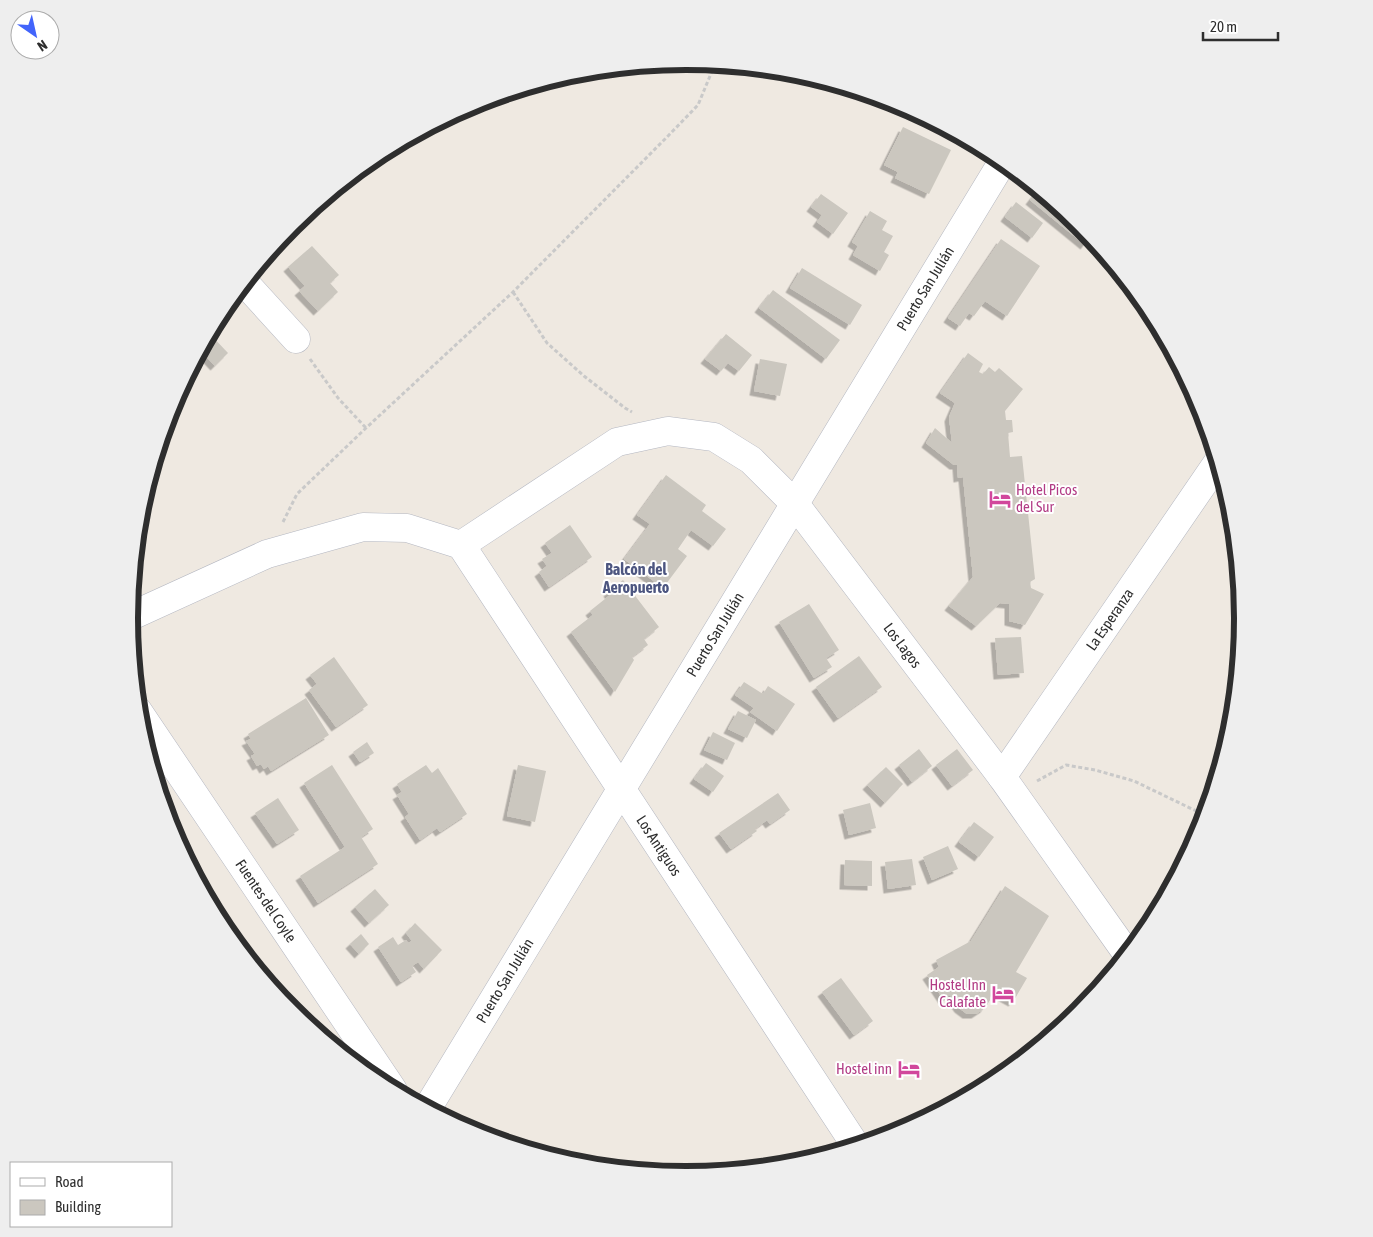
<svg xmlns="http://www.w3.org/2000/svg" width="1373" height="1237" viewBox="0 0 1373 1237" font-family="'Asap Condensed',sans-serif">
  <defs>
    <filter id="shadow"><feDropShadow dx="-4.5" dy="4.5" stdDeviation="0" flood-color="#0004"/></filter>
  </defs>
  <rect width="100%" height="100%" fill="#efe9e1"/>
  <g fill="#cbc7bf" filter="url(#shadow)">
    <polygon points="903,105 929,119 928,122 902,107"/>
    <polygon points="903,127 951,150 929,194 895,178 898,172 884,165"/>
    <polygon points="1038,190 1081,225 1091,237 1085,245 1030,200"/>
    <polygon points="821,194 848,213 833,234 817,222 822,215 811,207"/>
    <polygon points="1016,202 1043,223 1032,238 1005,217"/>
    <polygon points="870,211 887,221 882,230 893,236 884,252 889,255 880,271 853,255 858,246 852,242"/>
    <polygon points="1001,239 1040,266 1007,316 985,301 974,316 969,313 960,326 948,318"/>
    <polygon points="312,246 339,275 330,283 338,292 318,311 299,291 305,286 288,267"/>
    <polygon points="802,268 862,305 850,325 790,288"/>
    <polygon points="773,290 840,340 826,359 759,308"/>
    <polygon points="210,334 228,353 215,366 201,351"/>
    <polygon points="726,334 752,355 739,371 728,363 721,371 705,359"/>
    <polygon points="968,353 983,364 979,372 983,374 989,367 995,372 999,368 1023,389 1005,411 1006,420 1012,420 1013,432 1008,433 1010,457 1022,456 1035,579 1030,582 1031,588 1044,594 1025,625 1009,621 1009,604 1000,603 976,626 949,606 973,577 963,477 958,478 957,465 954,465 926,443 935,428 952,443 949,417 955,403 940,393"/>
    <polygon points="760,359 787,364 780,396 754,391"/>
    <polygon points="666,475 706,505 702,511 726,529 713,546 691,530 678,549 687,556 663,588 624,559 650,524 637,515"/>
    <polygon points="570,525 592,557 549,587 539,572 547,566 542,559 552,553 545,543"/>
    <polygon points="623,580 659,627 644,639 648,645 632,657 634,660 615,692 571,632 593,615 590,611 610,595 608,592"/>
    <polygon points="809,604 839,650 826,658 832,667 814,678 779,622"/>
    <polygon points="1021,637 1024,673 998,675 995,638"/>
    <polygon points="859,656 882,687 838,718 816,687"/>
    <polygon points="334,657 368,705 336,727 309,690 317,684 310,675"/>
    <polygon points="744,682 763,694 768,686 795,704 777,731 750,712 754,708 735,695"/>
    <polygon points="306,698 329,735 271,771 268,766 264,769 261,764 257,766 251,756 255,754 246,741 251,739 248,734"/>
    <polygon points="738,711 756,720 747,738 728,729"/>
    <polygon points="713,732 735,743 727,760 704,750"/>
    <polygon points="367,742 374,753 360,762 353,752"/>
    <polygon points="919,749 932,766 912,782 899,765"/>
    <polygon points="957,749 973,770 952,786 936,765"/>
    <polygon points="706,763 724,776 713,792 694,779"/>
    <polygon points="332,765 373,829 361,837 378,864 318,903 300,876 345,847 304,783"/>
    <polygon points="426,765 432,773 438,768 467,814 440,832 437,828 420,840 405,817 409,814 397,795 402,792 397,784"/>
    <polygon points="518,765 546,771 535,822 507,816"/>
    <polygon points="886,767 903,784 885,803 867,785"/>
    <polygon points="778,793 790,810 770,824 767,820 755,829 757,831 731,849 719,833"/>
    <polygon points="278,798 299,830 277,844 255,813"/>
    <polygon points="870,803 876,828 849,835 843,810"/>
    <polygon points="974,822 994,837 979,857 959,842"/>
    <polygon points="948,846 958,869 932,880 923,857"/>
    <polygon points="912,859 916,885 888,889 885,862"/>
    <polygon points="845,860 872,861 872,886 844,885"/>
    <polygon points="1005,886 1049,916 1016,972 1027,978 1013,1002 991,990 990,1000 985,1008 976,1014 967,1014 959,1008 950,995 943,999 927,975 939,967 936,960 971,941"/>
    <polygon points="375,889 389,905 369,923 355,907"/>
    <polygon points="415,923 442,950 424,969 418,962 412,966 416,972 401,982 378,947 393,937 398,945 406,940 408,943 412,941 406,933"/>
    <polygon points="361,934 369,944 359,954 350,944"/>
    <polygon points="252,954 267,977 264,978 247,957"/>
    <polygon points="841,978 873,1021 854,1035 822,992"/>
  </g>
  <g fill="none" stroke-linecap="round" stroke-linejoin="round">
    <g stroke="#b4b7c1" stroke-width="29">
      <g id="minor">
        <polyline points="245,283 296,339"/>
        <path id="s1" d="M461,545L856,1146"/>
        <path id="s2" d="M129,617L267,554L363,527L407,528L461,545L617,442L668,431L714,437L751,460L795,504L1002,777L1128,955"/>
        <path id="s3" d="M138,711L393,1090"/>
        <path id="s4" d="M1002,777L1218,462"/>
        <path id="s5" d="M427,1109L1003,161"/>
      </g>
    </g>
    <g stroke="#c9c9c9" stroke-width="3" stroke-dasharray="4 2.5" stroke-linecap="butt">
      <polyline points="513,292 547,343 584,376 625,408 632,412"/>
      <polyline points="310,359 338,398 366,428"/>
      <polyline points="283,522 297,494 366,428 513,292 667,137 698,105 715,64"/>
      <polyline points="1037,781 1066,765 1095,770 1134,781 1192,809 1206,815"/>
    </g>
    <use href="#minor" stroke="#fff" stroke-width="28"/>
  </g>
  <defs>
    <g id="hotel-bare" transform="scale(1.725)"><path d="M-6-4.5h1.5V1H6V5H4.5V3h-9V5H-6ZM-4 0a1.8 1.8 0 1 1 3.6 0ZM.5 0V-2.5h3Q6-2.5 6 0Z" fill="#d1479c" stroke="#fff" stroke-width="2.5" paint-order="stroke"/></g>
  </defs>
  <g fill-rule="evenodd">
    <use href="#hotel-bare" x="1000" y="499"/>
    <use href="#hotel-bare" x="1003" y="994"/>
    <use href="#hotel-bare" x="909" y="1069"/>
  </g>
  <g text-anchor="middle" stroke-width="4" stroke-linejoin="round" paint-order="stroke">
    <g font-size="15" fill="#2e2e2e" stroke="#fff">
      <text dy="5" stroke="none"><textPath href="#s5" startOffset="960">Puerto San Julián</textPath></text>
      <text dy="5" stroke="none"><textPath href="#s4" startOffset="191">La Esperanza</textPath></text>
      <text dy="5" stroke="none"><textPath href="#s5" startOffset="555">Puerto San Julián</textPath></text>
      <text dy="5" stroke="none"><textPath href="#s2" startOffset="921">Los Lagos</textPath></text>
      <text dy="5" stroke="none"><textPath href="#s1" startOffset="360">Los Antiguos</textPath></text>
      <text dy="5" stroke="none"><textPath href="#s3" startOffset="229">Fuentes del Coyle</textPath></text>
      <text dy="5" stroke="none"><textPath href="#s5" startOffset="150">Puerto San Julián</textPath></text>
    </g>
    <g font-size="15" fill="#b23c85" stroke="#fff" text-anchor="end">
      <text x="1016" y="495" text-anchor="start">Hotel Picos<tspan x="1016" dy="17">del Sur</tspan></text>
      <text x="986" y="990">Hostel Inn<tspan x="986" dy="17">Calafate</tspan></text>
      <text x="892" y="1074">Hostel inn</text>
    </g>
    <g font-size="16" font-weight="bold" fill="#4d5680" stroke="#fff">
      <text x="636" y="575">Balcón del<tspan x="636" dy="18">Aeropuerto</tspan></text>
    </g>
  </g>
  <path d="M0 0H1373V1237H0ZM138 618a548 548 0 1 1 1096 0a548 548 0 1 1-1096 0Z" fill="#eee" fill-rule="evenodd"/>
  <path fill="none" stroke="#2e2e2e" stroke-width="6" d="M138 618a548 548 0 1 1 1096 0a548 548 0 1 1-1096 0Z"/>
  <rect x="10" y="1162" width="162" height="65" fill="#ffffff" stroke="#ababab"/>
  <rect x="20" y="1178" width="25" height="8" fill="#ffffff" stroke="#ababab"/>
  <text x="55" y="1187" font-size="15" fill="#2e2e2e">Road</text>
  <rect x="20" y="1200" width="25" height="15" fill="#cbc7bf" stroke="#ababab"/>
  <text x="55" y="1212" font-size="15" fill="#2e2e2e">Building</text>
  <g transform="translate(35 35) rotate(146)"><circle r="24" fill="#ffffff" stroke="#ababab"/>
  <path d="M0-4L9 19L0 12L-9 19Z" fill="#4264fb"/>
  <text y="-8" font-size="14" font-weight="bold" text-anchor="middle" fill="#2e2e2e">N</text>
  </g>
  <path d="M1203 32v8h75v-8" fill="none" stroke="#2e2e2e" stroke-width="2.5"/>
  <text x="1210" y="32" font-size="15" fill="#2e2e2e" stroke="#ffffff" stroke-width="4" paint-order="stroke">20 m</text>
</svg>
